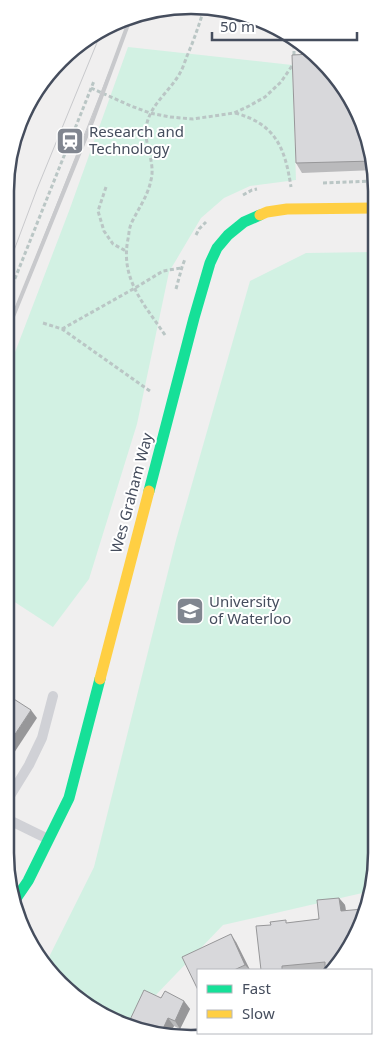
<svg xmlns="http://www.w3.org/2000/svg" width="382" height="1044" viewBox="0 0 382 1044" font-family="'Noto Sans',sans-serif">
  <rect width="100%" height="100%" fill="#f0efef"/>
  <g fill="#d2f1e3">
    <polygon points="128,47 292,65 296,180 250,186 224,198 201,218 169,272 137,424 89,579 53,627 7,597 9,368 69,211"/>
    <polygon points="375,252 371,891 223,925 128,1024 98,1014 51,975 45,965 94,867 176,540 250,281 306,253"/>
  </g>
  <g fill="none" stroke-linecap="round" stroke-linejoin="round">
    <g stroke="#bac6c5" stroke-width="3" stroke-dasharray="4 2.5" stroke-linecap="butt">
      <polyline points="294,38 294,57"/>
      <polyline points="91,88 131,106 150,113 170,117 193,119 234,113 249,106 265,97 281,82 294,63"/>
      <path d="M235,113C276,124 285,148 291,187"/>
      <polyline points="323,183 375,181"/>
      <polyline points="106,187 98,211 104,231 113,244 126,251"/>
      <polyline points="243,195 252,190 257,189"/>
      <polyline points="196,235 199,229 206,222"/>
      <polyline points="176,289 182,267 185,259"/>
      <polyline points="10,291 94,81"/>
      <polyline points="43,323 62,329 150,391"/>
      <polyline points="62,329 135,288 163,271 181,268"/>
      <path d="M165,335C144,304 120,279 128,239C129,234 129,229 131,224C138,209 148,196 151,180C156,161 142,142 147,123C152,103 170,91 180,73C183,68 185,61 187,56C194,40 199,25 204,9"/>
    </g>
    <g stroke="#d0d1d6" stroke-width="10">
      <polyline points="5,804 29,765 42,738 53,696"/>
      <polyline points="5,818 48,839"/>
    </g>
    <g stroke="#16e098" stroke-width="11">
      <polyline points="149,491 194,318 210,263 217,248 228,235 244,222 260,215"/>
      <polyline points="13,903 28,881 69,798 100,679"/>
    </g>
    <g stroke="#ffcf43" stroke-width="11">
      <polyline points="260,215 267,212 287,209 375,208"/>
      <polyline points="100,679 149,491"/>
    </g>
    <g stroke="#c8c9cc" stroke-width="1">
      <polyline points="10,261 37,189 103,28"/>
      <polyline points="10,323 112,65"/>
    </g>
    <polyline stroke="#c8c9cc" stroke-width="4" points="10,324 92,122 130,19"/>
  </g>
  <g fill="#bababc">
    <polygon points="358,109 375,166 375,170 302,173 296,163"/>
    <polygon points="339,898 345,905 346,911 363,909 365,912 339,966 334,970 261,970 271,925 319,919"/>
    <polygon points="236,942 250,970 198,970"/>
    <polygon points="161,998 184,1001 190,1009 180,1029 174,1026 168,1037"/>
  </g>
  <g fill="#979799">
    <polygon points="31,710 37,718 6,765 6,748"/>
    <polygon points="339,898 345,905 347,919 341,911"/>
    <polygon points="231,934 236,942 250,970 245,965"/>
    <polygon points="184,1001 190,1009 180,1029 175,1021"/>
    <polygon points="168,1018 174,1026 168,1037 166,1037 160,1035"/>
  </g>
  <g fill="#d8d8db" stroke="#979799">
    <polygon points="313,54 331,68 358,109 374,161 296,163 292,55"/>
    <polygon points="6,694 31,710 6,748"/>
    <polygon points="339,898 341,911 363,909 363,914 365,914 350,944 345,944 346,951 339,965 325,967 325,962 282,966 282,970 261,970 256,926 271,925 270,922 286,920 286,923 319,919 317,900"/>
    <polygon points="231,934 245,965 234,970 198,970 198,990 182,957"/>
    <polygon points="144,990 161,998 165,991 184,1001 175,1021 168,1018 160,1035 128,1024"/>
  </g>
  <defs>
    <g id="station-square" transform="scale(1.4375)"><rect x="-9" y="-9" width="18" height="18" rx="4" fill="#818690" stroke="#fff"/><path d="M-3-6H3Q5-6 5-4V2Q5 4 3 4L4.5 6H3L1.5 4h-3L-3 6H-4.5L-3 4Q-5 4-5 2V-4Q-5-6-3-6ZM-3.5-4v3h7v-3ZM-3.5 1v1.5H-2V1ZM2 1v1.5H3.5V1Z" fill="#fff"/></g>
    <g id="university-square" transform="scale(1.4375)"><rect x="-9" y="-9" width="18" height="18" rx="4" fill="#818690" stroke="#fff"/><path d="M0-5L7-2L0 1L-7-2ZM-4 1L0 2.5L4 1V4Q0 6-4 4Z" fill="#fff"/></g>
  </defs>
  <g fill-rule="evenodd">
    <use href="#station-square" x="70" y="141"/>
    <use href="#university-square" x="190" y="611"/>
  </g>
  <g text-anchor="middle" stroke-width="4" stroke-linejoin="round" paint-order="stroke">
    <g font-size="15" fill="#454d5d" stroke="#fff" text-anchor="start">
      <text x="89" y="137">Research and<tspan x="89" dy="17">Technology</tspan></text>
      <text x="209" y="607">University<tspan x="209" dy="17">of Waterloo</tspan></text>
    </g>
    <g font-size="15" fill="#454d5d" stroke="#fff">
      <text transform="translate(132 493) rotate(-75)" y="5">Wes Graham Way</text>
    </g>
  </g>
  <path d="M0 0H382V1044H0ZM191 14H191A177 177 0 0 1 368 191V853A177 177 0 0 1 191 1030H191A177 177 0 0 1 14 853V191A177 177 0 0 1 191 14Z" fill="#fff" fill-rule="evenodd"/>
  <path fill="none" stroke="#454d5d" stroke-width="2.5" d="M191 14H191A177 177 0 0 1 368 191V853A177 177 0 0 1 191 1030H191A177 177 0 0 1 14 853V191A177 177 0 0 1 191 14Z"/>
  <rect x="197" y="969" width="175" height="65" fill="#ffffff" stroke="#b5b8be"/>
  <rect x="207" y="985" width="25" height="8" fill="#16e098" stroke="#b5b8be"/>
  <text x="242" y="994" font-size="15" fill="#454d5d">Fast</text>
  <rect x="207" y="1010" width="25" height="8" fill="#ffcf43" stroke="#b5b8be"/>
  <text x="242" y="1019" font-size="15" fill="#454d5d">Slow</text>
  <path d="M212 32v8h145v-8" fill="none" stroke="#454d5d" stroke-width="2.5"/>
  <text x="220" y="32" font-size="15" fill="#454d5d" stroke="#ffffff" stroke-width="4" paint-order="stroke">50 m</text>
</svg>
